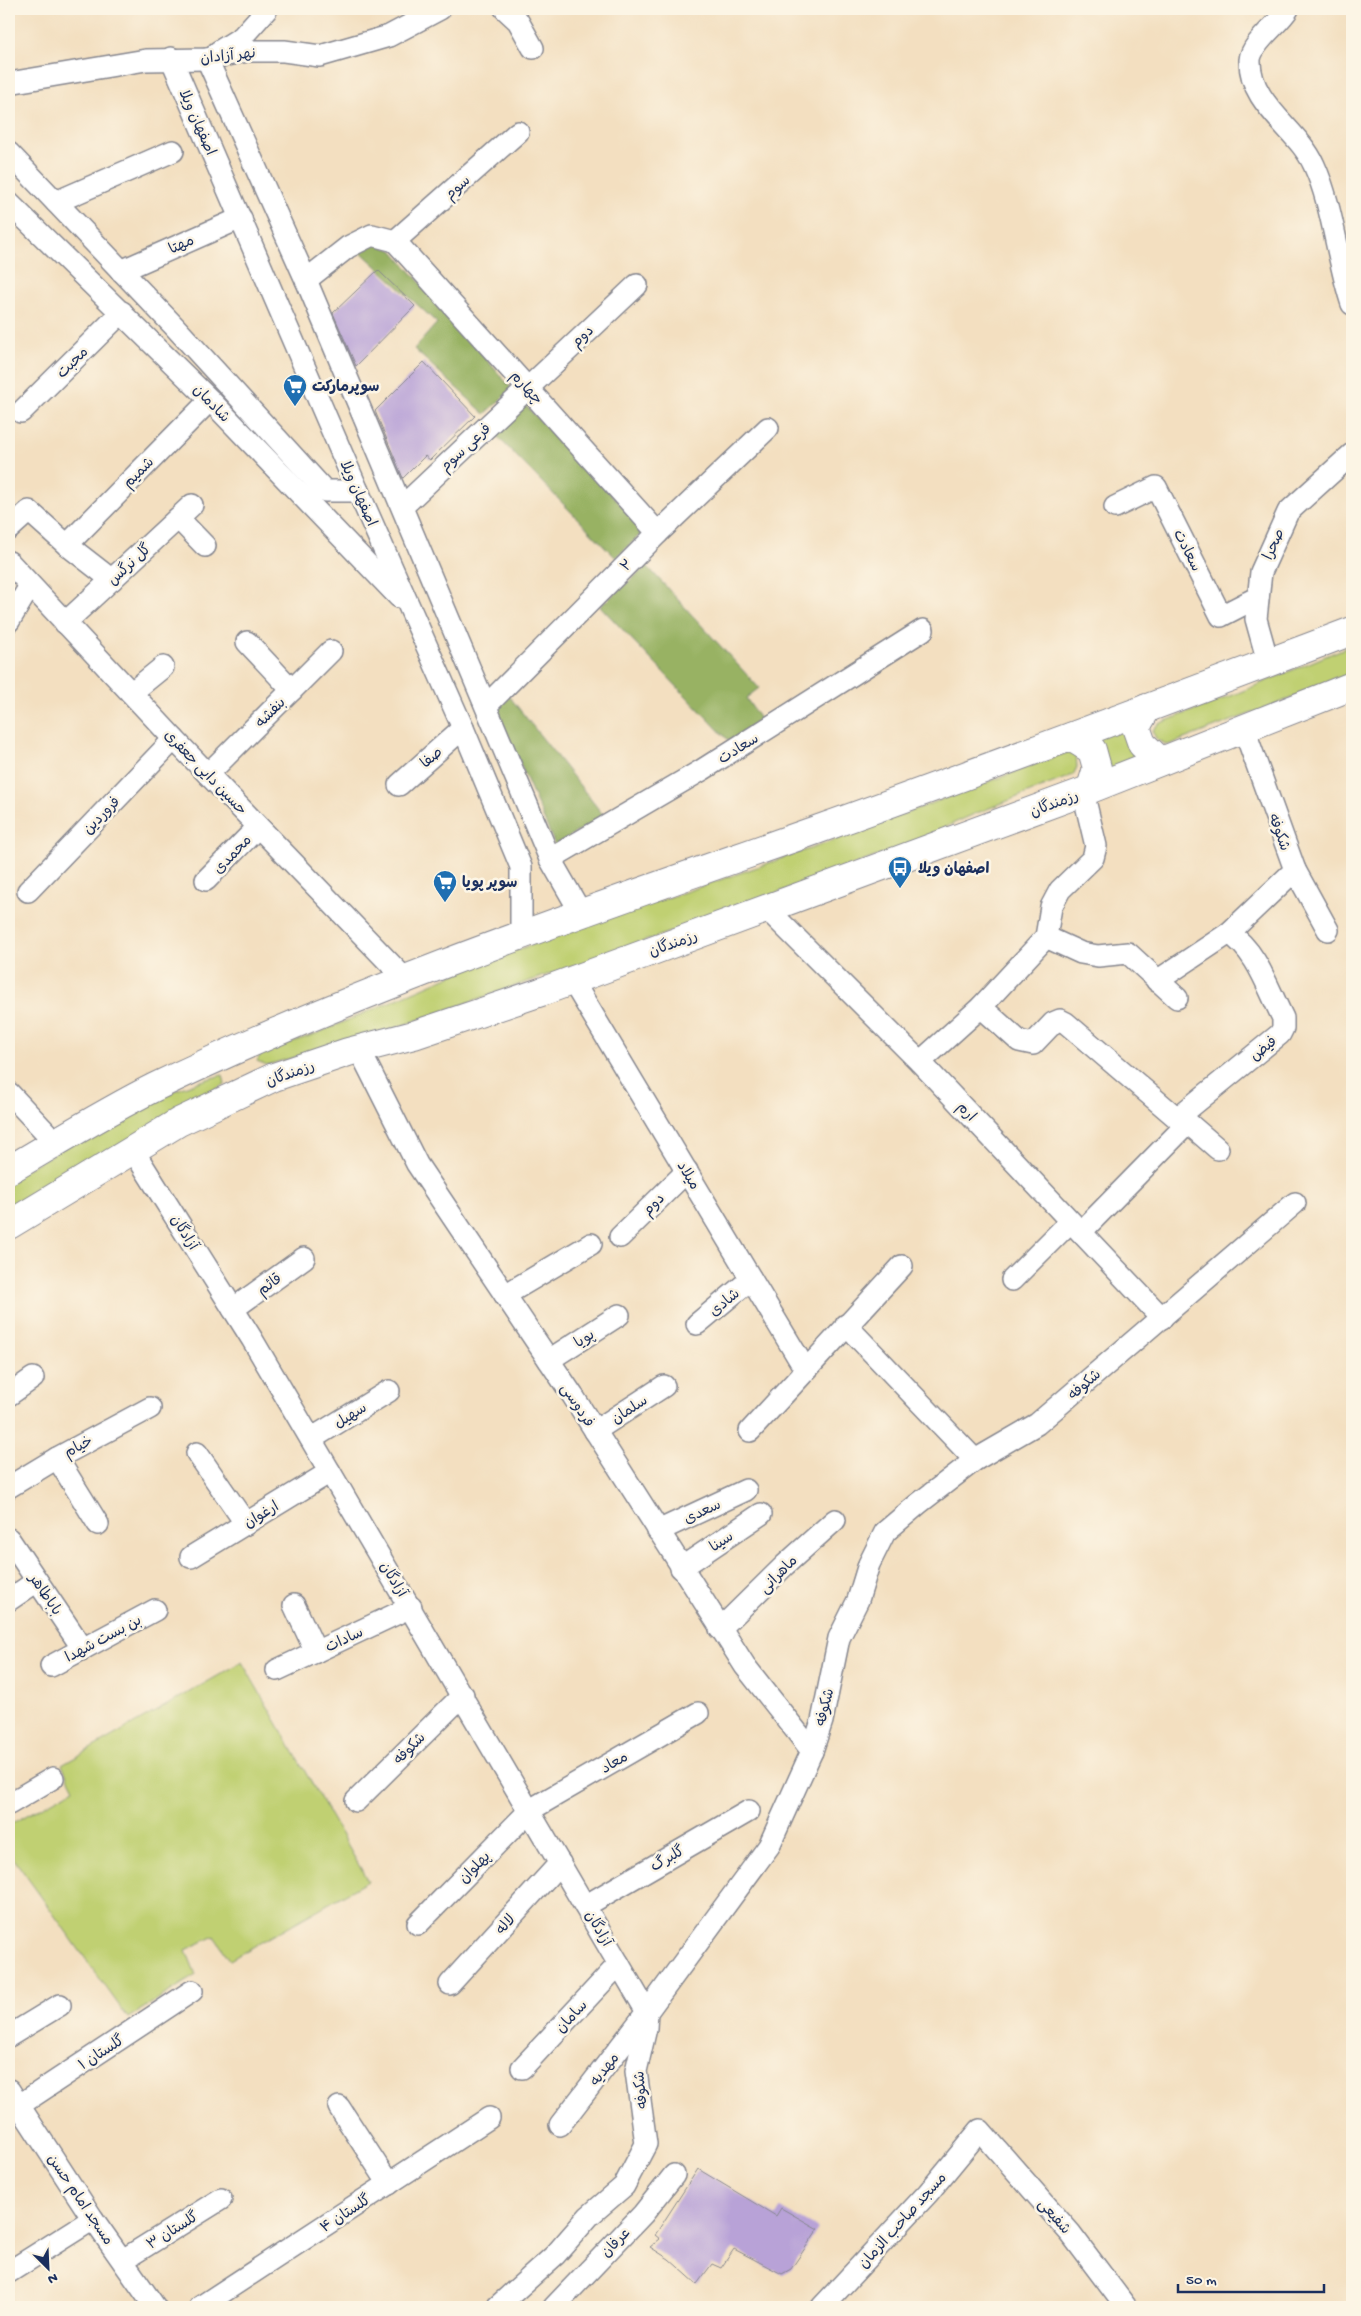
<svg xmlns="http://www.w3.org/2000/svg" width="1361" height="2316" viewBox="0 0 1361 2316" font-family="'Gochi Hand','Playpen Sans Arabic',sans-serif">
  <rect width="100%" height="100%" fill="#fcf5e5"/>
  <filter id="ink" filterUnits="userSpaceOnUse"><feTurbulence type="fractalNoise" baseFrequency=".02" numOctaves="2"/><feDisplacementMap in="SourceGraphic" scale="10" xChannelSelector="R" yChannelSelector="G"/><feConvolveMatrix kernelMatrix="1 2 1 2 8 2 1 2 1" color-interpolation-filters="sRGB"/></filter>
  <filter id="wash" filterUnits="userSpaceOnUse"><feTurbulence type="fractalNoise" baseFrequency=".0096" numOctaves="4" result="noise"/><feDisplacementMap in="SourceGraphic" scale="20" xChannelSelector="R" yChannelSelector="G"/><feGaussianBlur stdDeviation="1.12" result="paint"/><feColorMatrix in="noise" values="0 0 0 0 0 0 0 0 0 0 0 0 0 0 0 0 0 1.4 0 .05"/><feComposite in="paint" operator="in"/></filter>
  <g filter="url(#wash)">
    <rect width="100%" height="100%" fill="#f3dfc0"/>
    <g fill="#c0d072" stroke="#6e8068">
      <polygon points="1352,645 1352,675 1168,745 1157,740 1152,731 1158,724 1231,696"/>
      <polygon points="1131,722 1139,759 1100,775 1086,740"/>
      <polygon points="1068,752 1076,755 1077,767 1073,775 972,815 894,850 656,937 386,1031 267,1065 257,1061 261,1053 318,1033 485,961 821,845"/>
      <path d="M223,1075L225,1084L9,1211V1179C73,1144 153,1091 223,1075Z"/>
      <polygon points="242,1662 368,1881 230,1960 214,1936 186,1950 196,1975 128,2018 9,1852 9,1825 74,1789 62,1765"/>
    </g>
    <g fill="#98b264" stroke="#5a7061">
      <polygon points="372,243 392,250 512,389 485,414 414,349 437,323 360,251"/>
      <polygon points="524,404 645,530 616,558 494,433"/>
      <polygon points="647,566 759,688 746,698 762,722 730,742 600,606"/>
      <polygon points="509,696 604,816 555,845 496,708"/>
    </g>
    <g id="blocks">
      <g fill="#b8a2d7">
        <polygon points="378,270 415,306 356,366 333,313"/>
        <polygon points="424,362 475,416 430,460 425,456 403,478 375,411"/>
        <polygon points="698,2169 776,2216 781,2208 818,2229 791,2269 782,2274 734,2249 721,2268 712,2264 697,2284 669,2259 650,2247 660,2239 655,2235"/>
      </g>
    </g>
  </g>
  <g filter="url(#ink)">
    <use href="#blocks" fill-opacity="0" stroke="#87878f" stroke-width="1"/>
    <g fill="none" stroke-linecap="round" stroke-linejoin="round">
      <g stroke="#87878f" stroke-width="24">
        <g id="minor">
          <polyline points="505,9 518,21 533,48"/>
          <path d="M1288,9C1279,24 1251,43 1250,60C1249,104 1298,129 1314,165C1333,206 1337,260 1352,304"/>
          <polyline points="218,52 242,37 267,9"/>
          <polyline points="171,58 358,491 463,728 521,867 521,934"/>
          <polyline points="207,59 306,280 550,859 581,913"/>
          <polyline points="9,83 146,60 207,59 247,51 284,51 320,56 389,36 440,9"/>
          <polyline points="9,153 175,327 325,491 358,491"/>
          <polyline points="56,202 173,151"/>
          <polyline points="9,203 210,400 399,597"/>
          <polyline points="395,241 658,533"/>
          <polyline points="395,241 518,132"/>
          <polyline points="121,271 241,218"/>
          <polyline points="306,280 348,247 372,235 395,241"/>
          <polyline points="21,412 122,312"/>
          <polyline points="403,506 637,285"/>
          <polyline points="1115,507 1156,487 1221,616 1258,597"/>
          <polyline points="178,518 205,546"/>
          <polyline points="9,529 29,511 67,545 112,580"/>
          <polyline points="67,545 210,400"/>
          <polyline points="9,562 174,739 406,980"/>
          <polyline points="9,621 30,586"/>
          <polyline points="65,623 192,505"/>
          <polyline points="247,642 292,690"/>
          <polyline points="1268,662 1256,619 1261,572 1288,512 1352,454"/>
          <polyline points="131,693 163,667"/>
          <polyline points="486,706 658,533 768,428"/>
          <polyline points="1244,729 1295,870 1328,930"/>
          <polyline points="208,774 331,651"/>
          <polyline points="399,785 463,728"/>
          <polyline points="1083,792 1096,846 1093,858 1060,890 1051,907 1046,937 1081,953 1098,956 1128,953 1177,998"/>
          <polyline points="550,859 702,770 923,630"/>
          <polyline points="206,880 258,827"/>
          <polyline points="28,891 174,739"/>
          <polyline points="767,909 920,1062 1162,1318"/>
          <polyline points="1229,933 1295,870"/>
          <polyline points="572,980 805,1369"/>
          <path d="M1157,981L1229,933C1257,951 1268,989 1283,1018V1028L1280,1034L1177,1118"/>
          <polyline points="981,1007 1019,1041 1033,1044 1053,1023 1060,1020 1066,1023 1177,1118 1188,1123 1218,1149"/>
          <polyline points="359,1049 417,1164 573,1396 745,1666 812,1751"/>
          <polyline points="920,1062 981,1007 1046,937"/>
          <polyline points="9,1093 56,1143"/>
          <polyline points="133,1150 252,1339 647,2012 560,2125"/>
          <polyline points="1082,1231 1188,1123"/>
          <polyline points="620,1237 687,1171"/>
          <polyline points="1012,1280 1070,1222"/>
          <polyline points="505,1295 591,1244"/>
          <polyline points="233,1309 304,1258"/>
          <polyline points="697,1324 751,1279"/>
          <polyline points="846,1325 975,1460"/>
          <polyline points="549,1360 619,1315"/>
          <polyline points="9,1395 33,1378"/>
          <polyline points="595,1431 664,1386"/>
          <polyline points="750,1431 902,1266"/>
          <polyline points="311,1439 389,1391"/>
          <polyline points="197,1453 246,1524"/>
          <polyline points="57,1458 98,1524"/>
          <polyline points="9,1487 57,1458 150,1408"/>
          <polyline points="658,1531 746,1490"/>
          <polyline points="9,1539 83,1649"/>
          <polyline points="191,1557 330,1472"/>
          <polyline points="681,1568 761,1514"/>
          <polyline points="9,1600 37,1581"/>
          <polyline points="294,1605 316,1652"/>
          <polyline points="720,1629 785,1565 835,1520"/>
          <polyline points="51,1666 155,1610"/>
          <polyline points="277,1670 411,1607"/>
          <polyline points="356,1801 463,1695"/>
          <polyline points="9,1804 53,1778"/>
          <polyline points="585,1906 749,1811"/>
          <polyline points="418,1924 530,1810 698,1713"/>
          <polyline points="450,1984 560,1863"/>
          <polyline points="9,2036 60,2005"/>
          <polyline points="522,2068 619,1964"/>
          <polyline points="9,2090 93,2219 155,2307"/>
          <polyline points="339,2107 389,2184"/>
          <polyline points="9,2112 192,1991"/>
          <polyline points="123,2260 221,2199"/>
          <polyline points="9,2272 93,2219"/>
          <polyline points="200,2307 489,2118"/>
          <polyline points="497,2307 555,2255 589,2216 624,2186 646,2144 636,2071 646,2028 647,2012 769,1846 812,1751 822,1721 839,1638 858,1600 869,1564 885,1532 918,1504 975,1460 1037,1424 1295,1203"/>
          <polyline points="554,2307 643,2214 674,2175"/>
          <polyline points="822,2307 928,2193 980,2130 1071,2234 1126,2307"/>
        </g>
      </g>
      <g stroke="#87878f" stroke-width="30">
        <g id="major">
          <polyline points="1147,708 1136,727 1142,744 1160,761"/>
          <polyline points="1071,737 1092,750 1097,768 1091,788"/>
          <path d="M9,1170C57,1142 105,1112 155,1087C369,984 596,908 819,829C998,765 1175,698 1352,631"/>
          <polyline points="9,1225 179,1122 274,1077 348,1052 414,1035 541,992 1083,792 1352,686"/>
        </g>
      </g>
      <use href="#minor" stroke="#fff" stroke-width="21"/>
      <use href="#major" stroke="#fff" stroke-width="28"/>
    </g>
  </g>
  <defs>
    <g id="supermarket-pin" transform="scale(1.25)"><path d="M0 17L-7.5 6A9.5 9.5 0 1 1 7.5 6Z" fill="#1f6fb2" stroke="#fcf5e5"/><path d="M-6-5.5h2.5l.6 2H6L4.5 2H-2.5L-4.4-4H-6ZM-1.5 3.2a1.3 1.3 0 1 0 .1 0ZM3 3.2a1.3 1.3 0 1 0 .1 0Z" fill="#fff"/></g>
    <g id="bus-pin" transform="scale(1.25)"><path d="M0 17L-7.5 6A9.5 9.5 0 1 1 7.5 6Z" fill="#1f6fb2" stroke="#fcf5e5"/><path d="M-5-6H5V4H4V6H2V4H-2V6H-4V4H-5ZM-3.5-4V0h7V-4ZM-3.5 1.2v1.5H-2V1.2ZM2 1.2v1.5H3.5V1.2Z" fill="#fff"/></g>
  </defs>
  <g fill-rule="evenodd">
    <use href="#supermarket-pin" x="295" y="386"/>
    <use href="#bus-pin" x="900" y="868"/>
    <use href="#supermarket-pin" x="445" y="882"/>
  </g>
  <g text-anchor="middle" stroke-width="5" stroke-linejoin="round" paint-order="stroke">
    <g font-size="15" fill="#1b2f5e" stroke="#fcf5e5">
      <text transform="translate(228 55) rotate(-6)" y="5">نهر آزادان</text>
      <text transform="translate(198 122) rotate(66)" y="5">اصفهان ویلا</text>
      <text transform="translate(457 187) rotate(-42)" y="5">سوم</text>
      <text transform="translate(181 244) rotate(-24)" y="5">مهتا</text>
      <text transform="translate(582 336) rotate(-43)" y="5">دوم</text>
      <text transform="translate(72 362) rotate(-45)" y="5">محبت</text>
      <text transform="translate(527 387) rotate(48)" y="5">چهارم</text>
      <text transform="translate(212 403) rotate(46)" y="5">شادمان</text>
      <text transform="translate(465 447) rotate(-43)" y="5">فرعی سوم</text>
      <text transform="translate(138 472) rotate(-45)" y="5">شمیم</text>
      <text transform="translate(359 493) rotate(66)" y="5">اصفهان ویلا</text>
      <text transform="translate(1273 544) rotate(-66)" y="5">صحرا</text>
      <text transform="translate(1188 550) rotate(63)" y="5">سعادت</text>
      <text transform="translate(129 564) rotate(-43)" y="5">گل نرگس</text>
      <text transform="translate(626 565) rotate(-45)" y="5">۲</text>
      <text transform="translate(270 712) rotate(-45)" y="5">بنفشه</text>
      <text transform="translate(738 748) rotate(-32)" y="5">سعادت</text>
      <text transform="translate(431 757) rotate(-41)" y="5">صفا</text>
      <text transform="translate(206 772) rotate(46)" y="5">حسین دایی جعفری</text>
      <text transform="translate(1054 803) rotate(-21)" y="5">رزمندگان</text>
      <text transform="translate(101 815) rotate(-46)" y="5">فروردین</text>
      <text transform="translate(1280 832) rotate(70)" y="5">شکوفه</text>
      <text transform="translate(232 854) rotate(-46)" y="5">محمدی</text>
      <text transform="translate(673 943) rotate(-20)" y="5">رزمندگان</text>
      <text transform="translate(1263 1048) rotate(-39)" y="5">فیض</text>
      <text transform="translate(290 1073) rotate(-20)" y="5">رزمندگان</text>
      <text transform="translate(967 1111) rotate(47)" y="5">ارم</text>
      <text transform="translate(689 1175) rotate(59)" y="5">میلاد</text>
      <text transform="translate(653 1204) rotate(-45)" y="5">دوم</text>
      <text transform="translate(185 1232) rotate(58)" y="5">آزادگان</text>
      <text transform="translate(269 1284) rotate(-36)" y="5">قائم</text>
      <text transform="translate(724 1302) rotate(-40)" y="5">شادی</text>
      <text transform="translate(584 1338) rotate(-33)" y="5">پویا</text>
      <text transform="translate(1084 1384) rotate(-41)" y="5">شکوفه</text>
      <text transform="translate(578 1405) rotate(57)" y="5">فردوسی</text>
      <text transform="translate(629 1409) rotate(-33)" y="5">سلمان</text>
      <text transform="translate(350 1415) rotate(-32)" y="5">سهیل</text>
      <text transform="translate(78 1446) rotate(-28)" y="5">خیام</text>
      <text transform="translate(702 1511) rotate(-25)" y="5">سعدی</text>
      <text transform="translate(261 1514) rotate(-31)" y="5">ارغوان</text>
      <text transform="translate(721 1541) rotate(-34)" y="5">سینا</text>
      <text transform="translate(778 1574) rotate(-45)" y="5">ماهرانی</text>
      <text transform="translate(394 1579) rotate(59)" y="5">آزادگان</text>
      <text transform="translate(46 1594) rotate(56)" y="5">باباطاهر</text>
      <text transform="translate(103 1638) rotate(-28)" y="5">بن بست شهدا</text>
      <text transform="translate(344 1639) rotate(-25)" y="5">سادات</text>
      <text transform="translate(824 1707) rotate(-76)" y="5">شکوفه</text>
      <text transform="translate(409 1748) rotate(-45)" y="5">شکوفه</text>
      <text transform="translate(614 1762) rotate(-30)" y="5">معاد</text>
      <text transform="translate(667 1858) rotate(-30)" y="5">گلبرگ</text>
      <text transform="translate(474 1867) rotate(-46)" y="5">پهلوان</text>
      <text transform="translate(505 1924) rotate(-48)" y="5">لاله</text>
      <text transform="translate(599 1928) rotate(60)" y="5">آزادگان</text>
      <text transform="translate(571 2016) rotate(-47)" y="5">سامان</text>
      <text transform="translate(101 2052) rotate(-33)" y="5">گلستان ۱</text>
      <text transform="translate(604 2069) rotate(-52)" y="5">مهدیه</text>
      <text transform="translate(640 2090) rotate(-95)" y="5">شکوفه</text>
      <text transform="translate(81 2199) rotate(56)" y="5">مسجد امام حسن</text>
      <text transform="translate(345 2213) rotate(-33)" y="5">گلستان ۴</text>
      <text transform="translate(1055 2216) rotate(49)" y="5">شفیعی</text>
      <text transform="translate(902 2220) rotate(-48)" y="5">مسجد صاحب الزمان</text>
      <text transform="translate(172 2230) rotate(-32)" y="5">گلستان ۳</text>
      <text transform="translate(615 2242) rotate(-45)" y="5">عرفان</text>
    </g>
    <g font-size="15" font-weight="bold" fill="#1b2f5e" stroke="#fcf5e5" text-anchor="start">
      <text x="312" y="391">سوپرمارکت</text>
      <text x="918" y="873">اصفهان ویلا</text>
      <text x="462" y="887">سوپر پویا</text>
    </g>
  </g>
  <rect width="1361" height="2316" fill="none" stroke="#fcf5e5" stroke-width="30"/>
  <g transform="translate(48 2268) rotate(156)" stroke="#fcf5e5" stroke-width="4" paint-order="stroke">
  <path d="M0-4L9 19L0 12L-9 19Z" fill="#1b2f5e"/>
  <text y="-8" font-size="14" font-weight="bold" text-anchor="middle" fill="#1b2f5e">N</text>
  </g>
  <path d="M1178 2284v8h146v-8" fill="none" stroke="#1b2f5e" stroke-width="2.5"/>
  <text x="1186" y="2284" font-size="15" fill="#1b2f5e" stroke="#fcf5e5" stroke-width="4" paint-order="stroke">50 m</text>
</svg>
